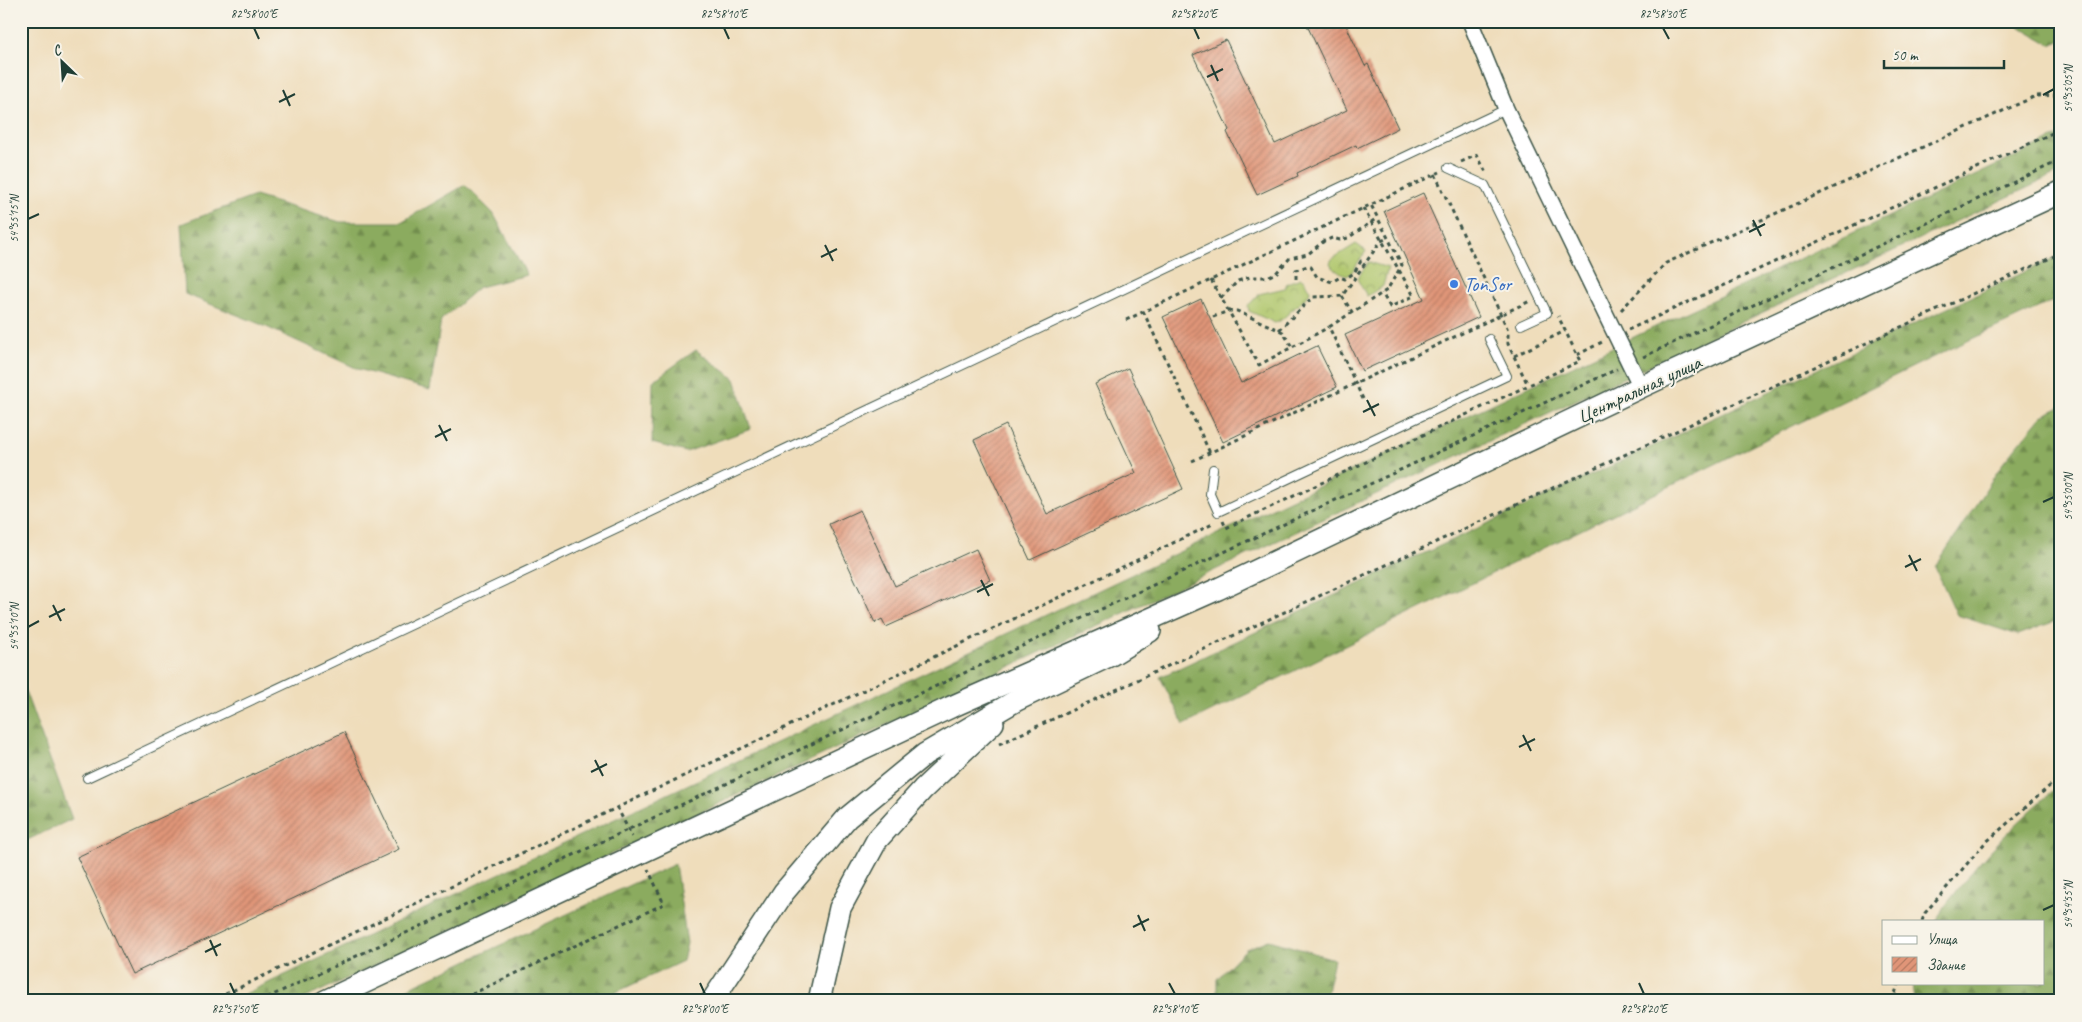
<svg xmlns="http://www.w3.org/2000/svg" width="2082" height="1022" viewBox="0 0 2082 1022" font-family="Caveat,sans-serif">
  <defs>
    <pattern id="forest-firs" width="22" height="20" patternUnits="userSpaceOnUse" patternTransform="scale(1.25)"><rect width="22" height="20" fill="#8bab5e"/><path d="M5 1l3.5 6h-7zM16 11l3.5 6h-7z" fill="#718c4e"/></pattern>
    <pattern id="park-crowns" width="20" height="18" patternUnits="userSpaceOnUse" patternTransform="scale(1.25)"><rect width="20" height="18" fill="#afc66a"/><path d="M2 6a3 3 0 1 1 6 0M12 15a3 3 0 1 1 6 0" fill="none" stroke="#8ea258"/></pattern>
    <pattern id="building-hatch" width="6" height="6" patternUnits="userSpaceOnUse" patternTransform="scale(1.25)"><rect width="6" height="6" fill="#e09578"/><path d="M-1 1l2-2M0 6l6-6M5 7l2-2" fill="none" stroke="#b57b63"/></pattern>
  </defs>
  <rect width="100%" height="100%" fill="#f7f3e8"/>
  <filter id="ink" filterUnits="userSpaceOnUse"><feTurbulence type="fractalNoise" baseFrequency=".02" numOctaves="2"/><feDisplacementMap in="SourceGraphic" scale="10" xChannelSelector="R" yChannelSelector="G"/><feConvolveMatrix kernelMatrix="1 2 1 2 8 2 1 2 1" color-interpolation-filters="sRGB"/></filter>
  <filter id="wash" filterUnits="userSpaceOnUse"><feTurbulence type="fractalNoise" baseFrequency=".0096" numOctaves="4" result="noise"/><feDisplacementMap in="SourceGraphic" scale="20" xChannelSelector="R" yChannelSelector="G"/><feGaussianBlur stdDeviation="1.12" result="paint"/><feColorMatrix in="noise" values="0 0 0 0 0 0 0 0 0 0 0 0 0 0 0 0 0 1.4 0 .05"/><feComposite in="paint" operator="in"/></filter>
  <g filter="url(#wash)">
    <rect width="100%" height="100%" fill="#efddbb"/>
    <g fill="url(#forest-firs)" stroke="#557449">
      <polygon points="2010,21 2061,21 2061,40 2051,45"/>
      <polygon points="2061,135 2061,172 299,1001 230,1001"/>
      <polygon points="465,185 493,213 527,275 479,287 441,320 430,390 358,369 260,324 185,294 181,224 255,196 340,222 401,222"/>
      <polygon points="2061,255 2061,297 1927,360 1184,725 1160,677"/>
      <polygon points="696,350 735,379 751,429 686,452 652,443 653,381"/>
      <polygon points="2061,407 2061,619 2018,635 1957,615 1935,567 2003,463 2042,416"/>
      <polygon points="21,680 72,819 21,843"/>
      <path d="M2061,784V1001H1914L1912,983H2043V921H1937C1941,910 1949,901 1956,892C1986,852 2022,817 2061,784Z"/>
      <polygon points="675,864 687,943 683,961 597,1001 380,1001"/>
      <polygon points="1269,940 1334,959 1325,1001 1217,1001 1217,979 1246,949"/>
    </g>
    <g fill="url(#park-crowns)" stroke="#67824f">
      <path d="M1356,244L1366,251L1351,273L1347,276C1340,274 1333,269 1330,263L1332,259Z"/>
      <polygon points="1368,262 1388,268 1383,286 1367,296 1357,279"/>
      <polygon points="1301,278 1304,280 1310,291 1308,296 1280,321 1275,323 1249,311 1248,306 1259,294 1285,288 1287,283"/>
    </g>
    <g id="blocks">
      <g fill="url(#building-hatch)">
        <polygon points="1305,21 1344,21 1365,66 1368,64 1398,128 1357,148 1356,145 1297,173 1298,176 1257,195 1227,132 1229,130 1193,55 1226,40 1275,144 1347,110"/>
        <polygon points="1423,193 1479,317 1362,371 1345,335 1424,299 1384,211"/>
        <polygon points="1201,299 1241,383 1317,346 1337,387 1223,442 1163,317"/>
        <polygon points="1128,368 1183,489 1030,560 974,440 1006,425 1047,514 1136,473 1095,384"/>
        <polygon points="860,510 895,586 976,549 990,580 886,627 882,619 875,623 829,524"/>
        <polygon points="344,732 399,849 132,974 77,857"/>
      </g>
    </g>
  </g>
  <g filter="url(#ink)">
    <use href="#blocks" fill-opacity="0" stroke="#3e5548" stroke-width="1"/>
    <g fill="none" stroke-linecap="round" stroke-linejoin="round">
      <g stroke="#3e5548" stroke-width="10">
        <g id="service">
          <polyline points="1448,168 1485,185 1547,313 1521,325"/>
          <polyline points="1213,469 1210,494 1218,512 1507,376 1489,339"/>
          <polyline points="87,778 1506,109"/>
        </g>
      </g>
      <g stroke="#3e5548" stroke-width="18">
        <polyline id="minor" points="1470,21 1506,109 1641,387"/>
      </g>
      <g stroke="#3e5548" stroke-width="24">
        <g id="secondary">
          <polyline points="325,1001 951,707 1218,589 1641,387 2061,192"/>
          <polyline points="712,1001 784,892 847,818 925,754 1017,700 1111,655 1150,631"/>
          <polyline points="819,1001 840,908 877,840 923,789 993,723"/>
        </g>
      </g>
      <g stroke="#3e5548" stroke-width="3" stroke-dasharray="4 4" stroke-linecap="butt">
        <polyline points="1461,162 1477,155 1487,174"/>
        <polyline points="1435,174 1508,330 1508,344 1528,385"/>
        <polyline points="1363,208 1414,296 1390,307 1382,293"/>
        <polyline points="1296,279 1296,270 1308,266 1311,267 1317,277 1332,282 1340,277 1345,279 1354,273 1361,261 1365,263"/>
        <polyline points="1211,280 1259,365 1329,327"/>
        <polyline points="1342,296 1352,312"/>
        <polyline points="1221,298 1238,281 1250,277 1267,277 1276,273 1290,258 1308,254 1324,241 1332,238 1340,240 1348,238 1377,218"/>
        <polyline points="1621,310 1666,263 2036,96 2061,95"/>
        <polyline points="1143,311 1210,453"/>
        <polyline points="1213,317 1228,311 1237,311 1283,332 1292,347"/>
        <polyline points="1126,320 1440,172"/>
        <polyline points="1279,330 1313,297 1342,296 1381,241 1388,238"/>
        <polyline points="1628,330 2061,129"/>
        <polyline points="1577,355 1604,341"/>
        <polyline points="1514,356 1565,331"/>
        <polyline points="1643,357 2061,160"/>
        <polyline points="1363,399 1329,327 1387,290 1402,265 1371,205"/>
        <polyline points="1192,461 1530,301"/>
        <polyline points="1223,521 1226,528 1580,361 1558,316"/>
        <polyline points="999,744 2061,253"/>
        <polyline points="617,807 632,837"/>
        <polyline points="1922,921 1925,913 1984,844 2061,776"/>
        <polyline points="211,1001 1215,523"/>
        <polyline points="260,1001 1617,369"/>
        <polyline points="457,1001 664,904 648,869"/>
        <polyline points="1892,1001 1899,983"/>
      </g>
      <use href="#service" stroke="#fff" stroke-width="8"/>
      <use href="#minor" stroke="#fff" stroke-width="15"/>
      <use href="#secondary" stroke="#fff" stroke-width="21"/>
    </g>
  </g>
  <path fill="none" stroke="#1f3d34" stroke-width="2" d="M254,28L259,39M724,28L729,39M1194,28L1199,39M1663,28L1669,39M1211,65L1218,81M1207,77L1223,69M283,90L290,106M2043,95L2054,89M279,102L295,94M28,219L39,214M1753,220L1761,236M1749,232L1765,224M825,245L833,261M821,257L837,249M1367,400L1375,416M1363,412L1379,404M439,425L447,441M435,437L451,429M2043,502L2054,497M1909,555L1917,571M1905,567L1921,559M981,580L989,596M977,592L993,584M53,605L61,621M49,617L65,609M28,627L39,621M1523,735L1531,751M1519,747L1535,739M595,760L603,776M591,772L607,764M2043,910L2054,905M1138,915L1145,931M1133,927L1149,919M210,940L217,956M205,952L221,944M230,983L235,994M700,983L705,994M1169,983L1175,994M1639,983L1644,994"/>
  <circle fill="#3f7fe0" stroke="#f7f3e8" stroke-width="2" cx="1454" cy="284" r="5"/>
  <g text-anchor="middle" stroke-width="4" stroke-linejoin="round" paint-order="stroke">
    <g font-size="20" fill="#366cbe" stroke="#f7f3e8" text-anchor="start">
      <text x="1464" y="291">TonSor</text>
    </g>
    <g font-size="20" fill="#1f3d34" stroke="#f7f3e8">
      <text transform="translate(1639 389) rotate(-25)" y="7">Центральная улица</text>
    </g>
  </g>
  <rect width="2082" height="1022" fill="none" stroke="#f7f3e8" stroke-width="55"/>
  <rect x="1882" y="920" width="162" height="65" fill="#f7f3e8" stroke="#a1aaa0"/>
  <rect x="1892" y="936" width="25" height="8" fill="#ffffff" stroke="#a1aaa0"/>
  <text x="1927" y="944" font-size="15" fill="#1f3d34">Улица</text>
  <rect x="1892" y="957" width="25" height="15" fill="url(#building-hatch)" stroke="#a1aaa0"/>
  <text x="1927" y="970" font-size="15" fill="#1f3d34">Здание</text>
  <g transform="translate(62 62) rotate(335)" stroke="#f7f3e8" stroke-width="4" paint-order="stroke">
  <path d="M0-4L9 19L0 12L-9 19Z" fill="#1f3d34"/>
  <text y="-8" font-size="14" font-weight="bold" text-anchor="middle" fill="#1f3d34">С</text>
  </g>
  <path d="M1884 60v8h120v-8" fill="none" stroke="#1f3d34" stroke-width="2.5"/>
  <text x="1892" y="60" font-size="15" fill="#1f3d34" stroke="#f7f3e8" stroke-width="4" paint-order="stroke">50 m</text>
  <rect x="28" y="28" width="2026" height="966" fill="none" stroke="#1f3d34" stroke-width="2"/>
  <g font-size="12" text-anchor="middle" fill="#1f3d34">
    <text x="254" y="18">82°58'00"E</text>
    <text x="724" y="18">82°58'10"E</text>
    <text x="1194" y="18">82°58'20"E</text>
    <text x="1663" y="18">82°58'30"E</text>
    <text transform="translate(2068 89) rotate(-90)" y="4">54°55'05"N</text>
    <text transform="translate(14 219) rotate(-90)" y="4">54°55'15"N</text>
    <text transform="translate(2068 497) rotate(-90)" y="4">54°55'00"N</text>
    <text transform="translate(14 627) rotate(-90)" y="4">54°55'10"N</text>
    <text transform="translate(2068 905) rotate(-90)" y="4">54°54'55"N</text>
    <text x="235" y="1013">82°57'50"E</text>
    <text x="705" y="1013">82°58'00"E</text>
    <text x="1175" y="1013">82°58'10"E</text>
    <text x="1644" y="1013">82°58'20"E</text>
  </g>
</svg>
